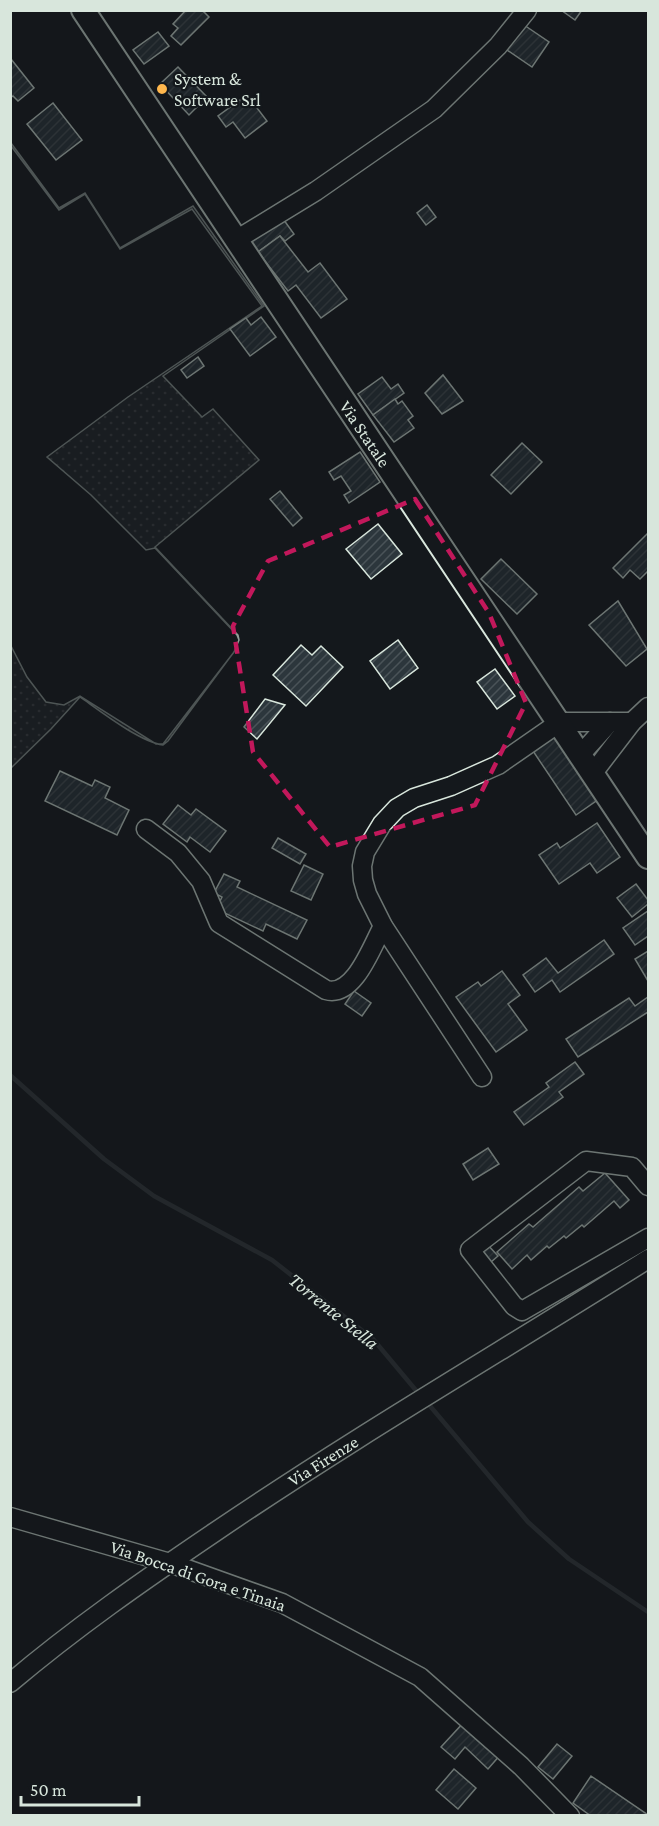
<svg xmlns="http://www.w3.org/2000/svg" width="659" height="1826" viewBox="0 0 659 1826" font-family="'Crimson Pro',serif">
  <defs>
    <pattern id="grass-dots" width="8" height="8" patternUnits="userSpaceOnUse" patternTransform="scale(1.5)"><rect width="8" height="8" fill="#202428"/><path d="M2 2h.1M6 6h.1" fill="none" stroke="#404447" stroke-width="1.8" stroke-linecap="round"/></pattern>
    <pattern id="building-hatch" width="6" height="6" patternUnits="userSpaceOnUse" patternTransform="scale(1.5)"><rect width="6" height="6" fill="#2c363c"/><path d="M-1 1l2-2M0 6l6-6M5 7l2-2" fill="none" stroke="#4a5358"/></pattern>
  </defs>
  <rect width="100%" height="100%" fill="#14181c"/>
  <path fill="url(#grass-dots)" stroke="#939e99" stroke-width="1.5" d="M11,143L59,208L85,193L120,248L193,206L264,306L163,376L202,417L213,409L259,460L155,547L238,635L239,640L234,652L168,741L163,745C140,742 100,711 80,697L51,729L11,768L10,644L27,677L46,702L64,705L80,696L156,744H163L234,652L239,640L237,635L155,548L146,550L91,495L47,457L128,397L262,306L192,209L120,249L85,194L59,210L11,146Z"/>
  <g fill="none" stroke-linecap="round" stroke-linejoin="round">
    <g stroke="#363b3e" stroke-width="4.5">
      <polyline points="10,1075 104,1159 154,1196 272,1260 373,1339 419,1394"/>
      <polyline points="425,1400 528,1522 569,1559 648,1612"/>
    </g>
  </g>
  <g fill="url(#building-hatch)" stroke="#d8e6dc" stroke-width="1.5">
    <polygon points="186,10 202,10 209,17 181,45 171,36 178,28 173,24"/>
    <polygon points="561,10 582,10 575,20"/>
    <polygon points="524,25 549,42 532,67 507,50"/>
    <polygon points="158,32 169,46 144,64 133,50"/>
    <polygon points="11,59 34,88 18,101 13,96 10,98"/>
    <polygon points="178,67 207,97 189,115 160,84"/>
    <polygon points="247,95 267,121 245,138 233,122 226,127 218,116"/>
    <polygon points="53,103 82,140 56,160 27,124"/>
    <polygon points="427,205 436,217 426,225 417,213"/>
    <polygon points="281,216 294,234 285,241 280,236 258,252 249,240"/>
    <polygon points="280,236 308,272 320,263 347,299 321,318 296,285 288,291 258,252"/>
    <polygon points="261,317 276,337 250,356 230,329 246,318 251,325"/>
    <polygon points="198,357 204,366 187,378 181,370"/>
    <polygon points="443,375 463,401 442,414 425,393"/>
    <polygon points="382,377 391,389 398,384 404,393 373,415 358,394"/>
    <polygon points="395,399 398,404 402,401 413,416 408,420 414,428 394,442 373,415"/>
    <polygon points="522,443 542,462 511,494 491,475"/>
    <polygon points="360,452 380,482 349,503 344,495 351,491 341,476 334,480 329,472"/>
    <polygon points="280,491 302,518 293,526 270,499"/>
    <polygon points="378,524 402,554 371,579 346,549"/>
    <polygon points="648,533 648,571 640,579 630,570 623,578 613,568"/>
    <polygon points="501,559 537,594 517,614 481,579"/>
    <polygon points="618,601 647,649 626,666 589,625"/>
    <polygon points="398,640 418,668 390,689 370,661"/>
    <polygon points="301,645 312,655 321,646 343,667 306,706 273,675"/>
    <polygon points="495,669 515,696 497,709 477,682"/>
    <polygon points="265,699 285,705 257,739 244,727"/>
    <polygon points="555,733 599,799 576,815 531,748"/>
    <polygon points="60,771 92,786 95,780 110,787 105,798 129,810 117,835 45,801"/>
    <polygon points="178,805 191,815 196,809 226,831 210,852 190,837 187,842 163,824"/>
    <polygon points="597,823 620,857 597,873 590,863 559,884 539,855 557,843 560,848"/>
    <polygon points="278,838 306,854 300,864 272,848"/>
    <polygon points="304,865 323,874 311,900 291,891"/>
    <polygon points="224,874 240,881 237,887 307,920 297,939 266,924 263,931 216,909 222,897 214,893"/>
    <polygon points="636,884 648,900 648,904 632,917 617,898"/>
    <polygon points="648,911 648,936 635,945 623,928"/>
    <polygon points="604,940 614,954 560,992 552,980 535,992 523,975 546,958 558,973"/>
    <polygon points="648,951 648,981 635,959"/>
    <polygon points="502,971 520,995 508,1004 527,1030 496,1052 456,997 478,982 481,986"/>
    <polygon points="354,991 371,1003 362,1016 345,1004"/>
    <polygon points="648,997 648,1012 578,1057 566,1039 629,998 635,1006"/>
    <polygon points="575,1062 584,1074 559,1092 563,1097 524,1125 514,1112 549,1087 546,1083"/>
    <polygon points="488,1148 499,1164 473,1180 463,1164"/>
    <polygon points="605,1173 629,1200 620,1208 614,1201 584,1227 582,1225 566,1238 564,1236 549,1248 547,1246 531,1260 527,1255 512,1269 497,1252 529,1224 533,1227 579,1187 583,1191"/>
    <polygon points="486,1243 498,1256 491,1262 479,1249"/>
    <polygon points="464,1722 501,1754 488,1769 465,1747 455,1759 441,1747"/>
    <polygon points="557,1744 572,1756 553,1779 538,1767"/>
    <polygon points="454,1769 476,1788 458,1809 436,1790"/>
    <polygon points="591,1776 648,1815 648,1816 591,1816 573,1803"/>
  </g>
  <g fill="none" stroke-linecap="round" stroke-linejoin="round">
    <g stroke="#d8e6dc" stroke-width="21">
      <g id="minor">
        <polyline points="236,240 316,191 434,109 498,46 527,10"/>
        <polyline points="581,754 610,722"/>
        <polyline points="593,773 632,722 648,707"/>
        <path d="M146,829L178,853L201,881L219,923L326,990C354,998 372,946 383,926"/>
        <polyline points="482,1077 383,926 367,894 363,880 362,866 365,852 382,824 397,808 414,798 451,786 498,765 560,722 632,722"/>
        <polyline points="648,1186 632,1167 586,1161 470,1250 514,1306 522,1311 648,1238"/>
        <polyline points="10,1517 170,1563 282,1603 353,1641 420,1677 521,1766 570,1816"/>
        <path d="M10,1683C75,1628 144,1580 215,1532C356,1436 504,1350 648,1259"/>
      </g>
    </g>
    <g stroke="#d8e6dc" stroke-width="26">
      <polyline id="major" points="83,10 648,857"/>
    </g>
    <use href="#minor" stroke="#14181c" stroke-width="18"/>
    <use href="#major" stroke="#14181c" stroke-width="22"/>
  </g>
  <path d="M0 0H659V1826H0ZM415,499L489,613L526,703L475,805L330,847L253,752L233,626L268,561Z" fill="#14181c" fill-opacity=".55" fill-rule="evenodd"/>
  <path fill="none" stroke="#c2185b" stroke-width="4.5" stroke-dasharray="12 8" stroke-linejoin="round" d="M415,499L489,613L526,703L475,805L330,847L253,752L233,626L268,561Z"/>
  <circle fill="#ffb74d" stroke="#14181c" stroke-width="2" cx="162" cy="89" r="6"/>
  <g text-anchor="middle" stroke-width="4.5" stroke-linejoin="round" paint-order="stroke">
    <g font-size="18" fill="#d8e6dc" stroke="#14181c" text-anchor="start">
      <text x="174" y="85">System &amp;<tspan x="174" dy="21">Software Srl</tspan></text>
    </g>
    <g font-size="18" fill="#d8e6dc" stroke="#14181c">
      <text transform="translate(365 434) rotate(56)" y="6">Via Statale</text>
      <text transform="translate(323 1461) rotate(-32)" y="6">Via Firenze</text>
      <text transform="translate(198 1576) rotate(19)" y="6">Via Bocca di Gora e Tinaia</text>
    </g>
    <g font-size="20" font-style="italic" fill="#d8e6dc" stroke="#14181c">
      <text transform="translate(334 1311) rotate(39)" y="7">Torrente Stella</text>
    </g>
  </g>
  <rect width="659" height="1826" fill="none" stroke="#d8e6dc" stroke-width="24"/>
  <path d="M21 1796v9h118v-9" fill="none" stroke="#d8e6dc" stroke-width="3"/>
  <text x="30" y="1796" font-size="18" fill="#d8e6dc" stroke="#14181c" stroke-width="4.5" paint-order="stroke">50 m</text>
</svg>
